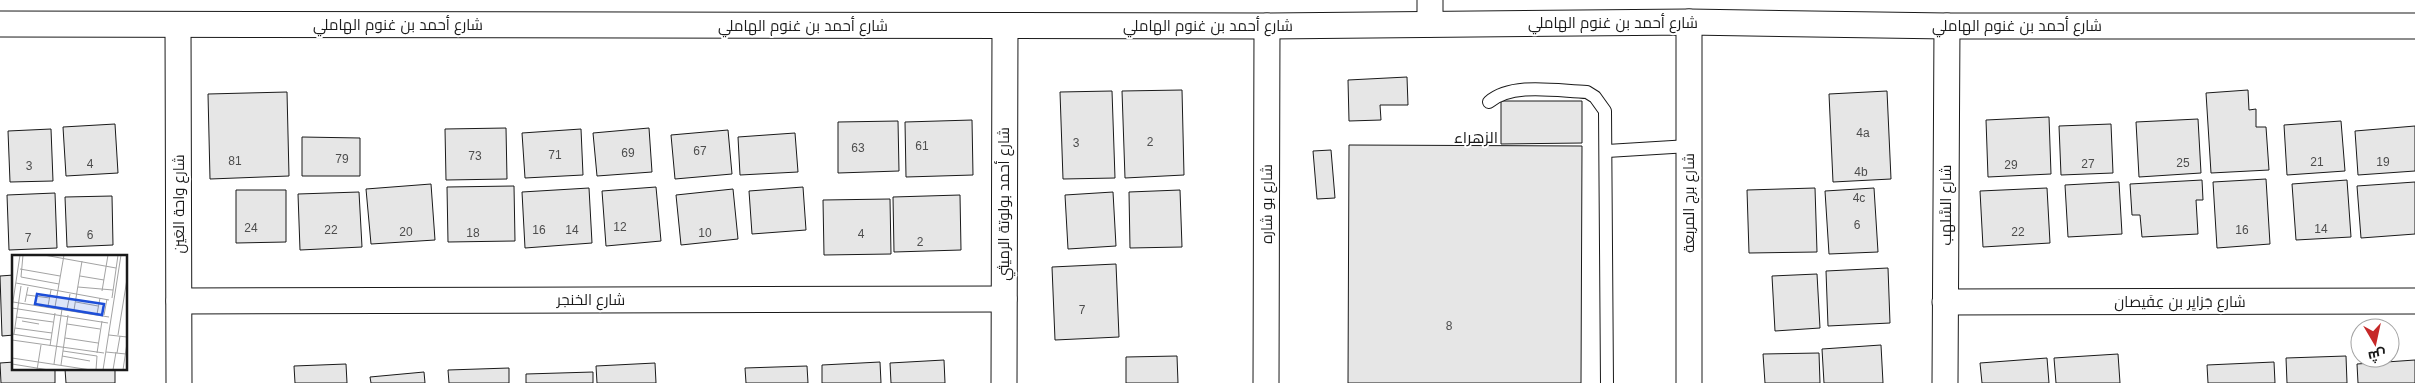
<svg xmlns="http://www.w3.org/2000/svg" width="2415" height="383" viewBox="0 0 2415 383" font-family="Arial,Cairo,sans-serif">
  <rect width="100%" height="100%" fill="#fff"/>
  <g fill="#e6e6e6" stroke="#1a1a1a">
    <polygon points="1407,77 1408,105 1380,105 1381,120 1349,121 1348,80"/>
    <polygon points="1182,90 1184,175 1125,178 1122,91"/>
    <polygon points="2248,90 2249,110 2256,109 2256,127 2266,127 2269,170 2211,173 2206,93"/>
    <polygon points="1112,91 1115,178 1063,179 1060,92"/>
    <polygon points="1887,91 1891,179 1833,182 1829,94"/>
    <polygon points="287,92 289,176 210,179 208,94"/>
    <polygon points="1501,101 1582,101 1582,143 1501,144"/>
    <polygon points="2049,117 2051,174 1988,177 1986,120"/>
    <polygon points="2198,119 2201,173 2139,177 2136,122"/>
    <polygon points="972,120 973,175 906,177 905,122"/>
    <polygon points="898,121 899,171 838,173 838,122"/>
    <polygon points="2341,121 2345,171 2287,175 2284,125"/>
    <polygon points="115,124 118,173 66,176 63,127"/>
    <polygon points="2111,124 2113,173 2061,175 2059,126"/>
    <polygon points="2415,126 2415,171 2358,175 2355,131"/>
    <polygon points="506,128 507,179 446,180 445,129"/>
    <polygon points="649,128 652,172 597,176 593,133"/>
    <polygon points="51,129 53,181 10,182 8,131"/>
    <polygon points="581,129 583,175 525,178 522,133"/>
    <polygon points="728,130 732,174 675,179 671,135"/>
    <polygon points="795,133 798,172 740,175 738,137"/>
    <polygon points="302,137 360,138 360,176 302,176"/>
    <polygon points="1349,145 1582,146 1581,383 1348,383"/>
    <polygon points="1331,150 1335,198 1317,199 1313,151"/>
    <polygon points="2266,179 2270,244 2217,248 2213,182"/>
    <polygon points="2202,180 2203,200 2196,200 2198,234 2142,237 2140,215 2132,215 2130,184"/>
    <polygon points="2347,180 2351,237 2296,240 2292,184"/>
    <polygon points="2119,182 2122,234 2068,237 2065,185"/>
    <polygon points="2415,182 2415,234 2361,238 2357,186"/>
    <polygon points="431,184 435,240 371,244 366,189"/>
    <polygon points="514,186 515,241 448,242 447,187"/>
    <polygon points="656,187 661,241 606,246 602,191"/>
    <polygon points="803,187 806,230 752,234 749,191"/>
    <polygon points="589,188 592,243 525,248 522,192"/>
    <polygon points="1815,188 1817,252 1749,253 1747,190"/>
    <polygon points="1874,188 1878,252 1829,254 1825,191"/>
    <polygon points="2047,188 2050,243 1983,247 1980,191"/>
    <polygon points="733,189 738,239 681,245 676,195"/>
    <polygon points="236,190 286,190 286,242 236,243"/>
    <polygon points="1180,190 1182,247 1130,248 1129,192"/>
    <polygon points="359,192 362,247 300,250 298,194"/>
    <polygon points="1113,192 1116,246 1068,249 1065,195"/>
    <polygon points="55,193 57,248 9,250 7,195"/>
    <polygon points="960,195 961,250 894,252 893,197"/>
    <polygon points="112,196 113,245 67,247 65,197"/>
    <polygon points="890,199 891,254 824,255 823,200"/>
    <polygon points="1116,264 1119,337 1055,340 1052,267"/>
    <polygon points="1888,268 1890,323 1828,326 1826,271"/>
    <polygon points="1817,274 1820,328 1775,331 1772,276"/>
    <polygon points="14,275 14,335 2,336 0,276"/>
    <polygon points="1881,345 1883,383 1824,383 1822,349"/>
    <polygon points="1819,353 1820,383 1765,383 1763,354"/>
    <polygon points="2118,354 2120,383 2056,383 2054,358"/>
    <polygon points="1177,356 1178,383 1126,383 1126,357"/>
    <polygon points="2346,356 2347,383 2287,383 2286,358"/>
    <polygon points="2047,358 2049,383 1982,383 1980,363"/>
    <polygon points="944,360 945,383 891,383 890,363"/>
    <polygon points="2415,360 2415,383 2358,383 2357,364"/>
    <polygon points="14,362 14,369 55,369 55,383 1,383 0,363"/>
    <polygon points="880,362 881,383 822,383 822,365"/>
    <polygon points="2274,362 2275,383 2208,383 2207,365"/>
    <polygon points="655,363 656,383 597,383 596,366"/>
    <polygon points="346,364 347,383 295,383 294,366"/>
    <polygon points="807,366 808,383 746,383 745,368"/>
    <polygon points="509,368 509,383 449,383 448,370"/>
    <polygon points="65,369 115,369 115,383 66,383"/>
    <polygon points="424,372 425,383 371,383 370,377"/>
    <polygon points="593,372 593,383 526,383 526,374"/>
  </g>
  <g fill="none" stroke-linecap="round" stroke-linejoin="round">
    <g stroke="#1a1a1a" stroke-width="14">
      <g id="lane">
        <path d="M1489,102C1512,82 1557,91 1587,92L1595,97L1605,111L1607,383"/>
        <polyline points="1607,151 1689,146"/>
      </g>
    </g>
    <g stroke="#1a1a1a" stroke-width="27">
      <g id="street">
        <polyline points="1430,0 1430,24"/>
        <polyline points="0,24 1267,26 1689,22 1947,26 2415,26"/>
        <polyline points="178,25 179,383"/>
        <polyline points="179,301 1004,299"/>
        <polyline points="1945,302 2415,301"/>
        <polyline points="1004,383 1005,26"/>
        <polyline points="1266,383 1267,26"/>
        <polyline points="1689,383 1689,22"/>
        <polyline points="1945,383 1947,26"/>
      </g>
    </g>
    <use href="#lane" stroke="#fff" stroke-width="12"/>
    <use href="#street" stroke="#fff" stroke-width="25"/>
  </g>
  <g text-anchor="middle" stroke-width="4" stroke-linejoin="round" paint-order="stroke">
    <g font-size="12" fill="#4d4d4d">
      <text x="1863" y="137">4a</text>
      <text x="1150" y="146">2</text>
      <text x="1076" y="147">3</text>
      <text x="922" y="150">61</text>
      <text x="858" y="152">63</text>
      <text x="700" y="155">67</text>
      <text x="628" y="157">69</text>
      <text x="555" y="159">71</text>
      <text x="475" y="160">73</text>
      <text x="342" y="163">79</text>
      <text x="235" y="165">81</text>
      <text x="2317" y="166">21</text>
      <text x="2383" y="166">19</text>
      <text x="2183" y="167">25</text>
      <text x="90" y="168">4</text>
      <text x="2088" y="168">27</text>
      <text x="2011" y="169">29</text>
      <text x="29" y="170">3</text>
      <text x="1861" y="176">4b</text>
      <text x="1859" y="202">4c</text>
      <text x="1857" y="229">6</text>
      <text x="620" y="231">12</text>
      <text x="251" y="232">24</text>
      <text x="2321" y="233">14</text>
      <text x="331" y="234">22</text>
      <text x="539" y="234">16</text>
      <text x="572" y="234">14</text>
      <text x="2242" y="234">16</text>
      <text x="406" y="236">20</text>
      <text x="2018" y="236">22</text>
      <text x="473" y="237">18</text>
      <text x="705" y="237">10</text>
      <text x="861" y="238">4</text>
      <text x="90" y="239">6</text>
      <text x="28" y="242">7</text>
      <text x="920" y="246">2</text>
      <text x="1082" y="314">7</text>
      <text x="1449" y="330">8</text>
    </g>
    <g font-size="15" fill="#1a1a1a" stroke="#fff">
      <text x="1613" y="28">شارع أحمد بن غنوم الهاملي</text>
      <text x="398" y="30">شارع أحمد بن غنوم الهاملي</text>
      <text x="803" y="31">شارع أحمد بن غنوم الهاملي</text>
      <text x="1208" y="31">شارع أحمد بن غنوم الهاملي</text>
      <text x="2017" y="31">شارع أحمد بن غنوم الهاملي</text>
      <text transform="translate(1689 203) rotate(-90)" y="5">شارع برج المربعة</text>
      <text transform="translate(179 204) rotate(-90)" y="5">شارع واحة العَين</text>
      <text transform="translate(1004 204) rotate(-90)" y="5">شارع أحمد بولوتة الرميثي</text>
      <text transform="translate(1267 204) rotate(-90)" y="5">شارع بو شاره</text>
      <text transform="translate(1946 205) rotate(-90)" y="5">شارع السَّلهب</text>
      <text x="591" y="305">شارع الخنجر</text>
      <text x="2180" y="307">شارع جَزايِر بن عِفَيصان</text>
    </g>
    <g font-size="16" fill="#1a1a1a" stroke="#fff">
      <text x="1476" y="143">الزهراء</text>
    </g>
  </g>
  <g transform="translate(12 255)">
    <rect width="115" height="115" fill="#fff"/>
    <path fill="none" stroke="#a3a3a3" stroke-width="1" d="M11,0L9,22L47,29M32,0L104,13M8,14L48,21M68,21L92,25M4,28L97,45M66,32L101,35M90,36L96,0M15,40L38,43M100,43L106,0M1,47L97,62M13,47L16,32M64,47L86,51M36,51L39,35M43,52L52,0M0,53L96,68M0,53L8,0M55,54L58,39M62,55L70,6M85,59L88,43M92,60L95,44M4,62L41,67M10,66L27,69M55,69L88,74M3,73L40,78M0,79L39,85M2,79L9,31M97,80L115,82M106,80L115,24M53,83L86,88M0,85L92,98M38,91L43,58M51,96L85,101L84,115M94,97L114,99M85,98L90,66M105,98L108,81M50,101L78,106M0,103L79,115M0,109L37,115M42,109L50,54M49,110L56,60M25,115L29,90M91,115L109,0M101,115L104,97M111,115L115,88"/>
    <path fill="#1d4ed8" fill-opacity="0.15" stroke="#1d4ed8" stroke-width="2.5" d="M25,39L92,49L90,60L23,49Z"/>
    <rect width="115" height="115" fill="none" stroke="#1a1a1a" stroke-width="2.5"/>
  </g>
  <g transform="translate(2375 343) rotate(171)"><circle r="24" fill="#ffffff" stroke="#a3a3a3"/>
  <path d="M0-4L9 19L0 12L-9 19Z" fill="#c62828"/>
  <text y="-8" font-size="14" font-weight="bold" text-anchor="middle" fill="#1a1a1a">ش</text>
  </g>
</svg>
